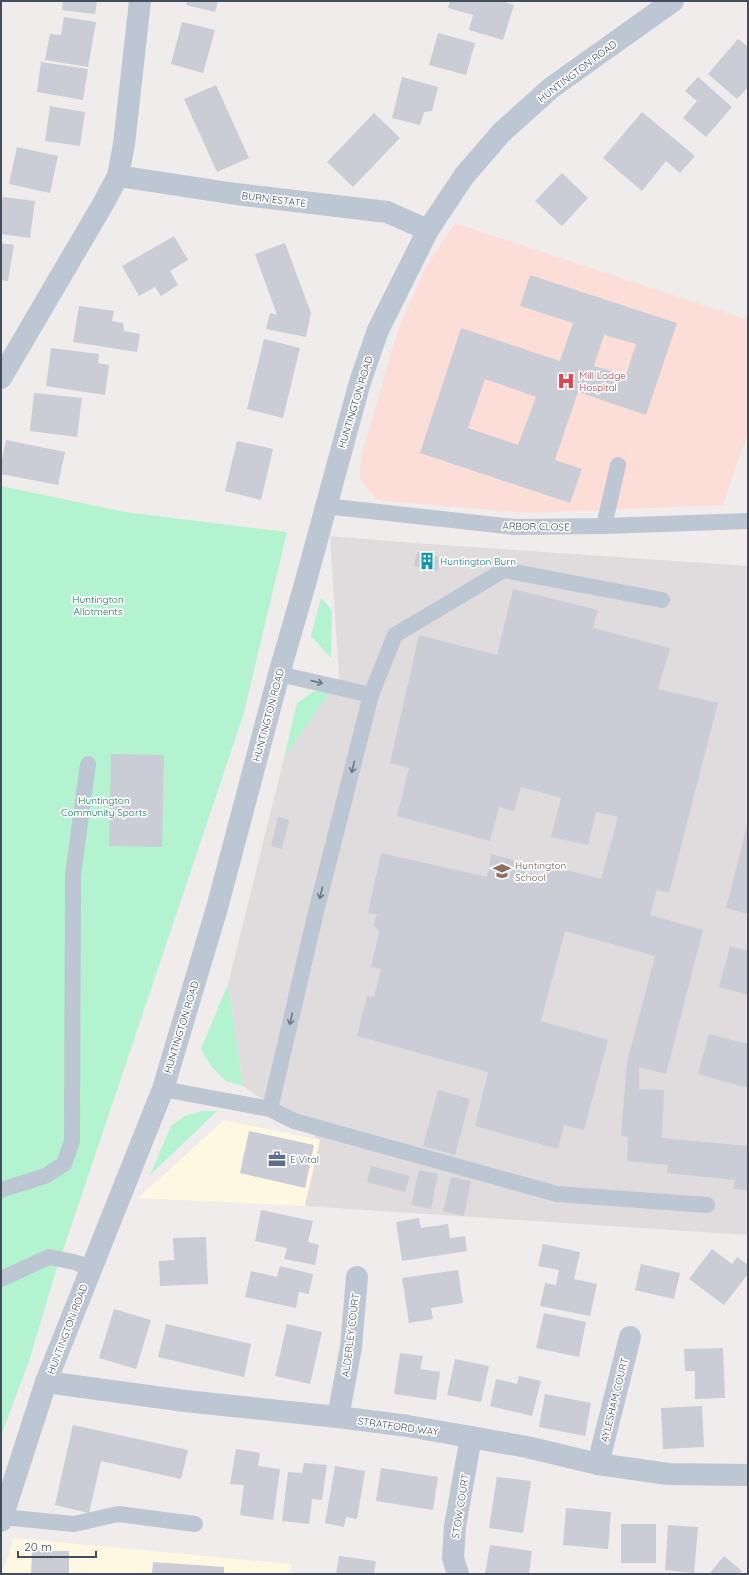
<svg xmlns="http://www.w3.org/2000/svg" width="749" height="1575" viewBox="0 0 749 1575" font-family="Quicksand,sans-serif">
  <rect width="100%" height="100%" fill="#efeceb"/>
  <g fill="#fef7e1">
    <polygon points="224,1120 320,1140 305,1206 138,1198"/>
    <polygon points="14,1538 292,1564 291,1574 2,1574"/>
  </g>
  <polygon fill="#e0dcdd" points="330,536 414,543 748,566 748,1235 305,1206 320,1140 243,1086 228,984 284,758 339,678"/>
  <polygon fill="#fdddd7" points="455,223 748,320 748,432 723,505 526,513 377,500 360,479 361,457 398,330 425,269"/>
  <g fill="#b3f3d0">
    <polygon points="1,486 125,512 287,532 243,716 55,1274 30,1358 1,1436"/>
    <polygon points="321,598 332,610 331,658 311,636"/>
    <polygon points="314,691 330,692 284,758 297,703"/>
    <polygon points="228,984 243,1086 226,1081 211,1066 201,1049"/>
    <polygon points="202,1111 217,1111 150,1175 171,1126 185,1116"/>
  </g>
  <g fill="#cacdd5" fill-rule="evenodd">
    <polygon points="63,1 97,1 95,14 62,10"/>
    <polygon points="187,1 218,1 215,12 186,5"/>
    <polygon points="450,1 502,1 514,5 503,40 469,30 473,15 448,8"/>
    <polygon points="64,17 96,22 88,67 45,60 50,34 61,35"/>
    <polygon points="182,22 215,30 203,73 171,64"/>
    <polygon points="438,33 475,43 466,75 429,65"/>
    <polygon points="738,39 748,47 748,87 737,99 708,74"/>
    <polygon points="41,62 88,69 83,100 37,92"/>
    <polygon points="402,77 438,87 432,111 424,112 420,125 392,118"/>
    <polygon points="698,77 732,107 706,137 683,118 697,101 685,91"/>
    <polygon points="216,85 249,158 217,172 184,99"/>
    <polygon points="50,106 85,112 80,146 45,141"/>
    <polygon points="642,112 695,156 680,173 666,161 642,191 603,158"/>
    <polygon points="374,113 400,138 353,187 327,162"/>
    <polygon points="17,147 58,156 50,193 9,184"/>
    <polygon points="562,173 588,198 562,226 535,201"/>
    <polygon points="3,197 35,201 30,238 1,234 1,204"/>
    <polygon points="174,236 188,260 170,271 178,285 161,296 155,287 139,296 122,266"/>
    <polygon points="1,243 14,245 8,281 1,280"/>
    <polygon points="285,243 311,313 306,337 266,329 270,313 277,315 255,254"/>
    <path d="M530,275L677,323L646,415L578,392L555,460L582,469L570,503L420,453L461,328L560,361L573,323L520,306ZM604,335L636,344L626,375L594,366ZM485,379L536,397L518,445L468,428Z"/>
    <polygon points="79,306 114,311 112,321 123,323 124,331 140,334 137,352 73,342"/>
    <polygon points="264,339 300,348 283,418 247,409"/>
    <polygon points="51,348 99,354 98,363 109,365 105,395 46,386"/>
    <polygon points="34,393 82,398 77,437 30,431"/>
    <polygon points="6,440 65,452 58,485 1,474 1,464"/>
    <polygon points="237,441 273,449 261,500 225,491"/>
    <polygon points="417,552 440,557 437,571 414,566"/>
    <polygon points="513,589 598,610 593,628 670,648 658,689 718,703 669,893 657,890 650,915 703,930 666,1074 639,1067 639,1089 664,1090 662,1138 748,1146 748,1190 734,1189 735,1180 667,1173 668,1165 627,1161 628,1137 621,1136 627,1062 655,956 565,931 541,1021 608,1040 584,1130 564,1125 558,1149 475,1126 488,1072 357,1036 367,996 374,997 381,969 371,967 379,932 374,925 376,916 382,916 368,913 381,853 487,877 491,854 522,862 522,871 545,876 548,865 601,879 618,817 596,812 588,845 551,837 561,798 521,787 514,811 499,807 490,841 397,816 409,768 390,763 419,635 497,655"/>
    <polygon points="111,754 164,755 162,847 109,846"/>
    <polygon points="278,817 289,820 282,849 271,846"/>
    <polygon points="748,822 748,914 726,908"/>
    <polygon points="730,946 748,951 748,995 719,987"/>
    <polygon points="709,1034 748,1044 748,1088 698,1074"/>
    <polygon points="438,1090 470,1099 455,1155 423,1146"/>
    <polygon points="249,1131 314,1145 305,1188 240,1173"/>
    <polygon points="371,1166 410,1176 405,1192 367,1182"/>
    <polygon points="419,1170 438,1174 431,1209 411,1205"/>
    <polygon points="451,1177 471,1181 464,1216 443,1211"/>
    <polygon points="261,1210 313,1221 308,1242 319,1245 315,1265 284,1259 287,1248 255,1241"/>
    <polygon points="419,1218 421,1228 448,1224 450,1238 465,1236 467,1251 402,1261 396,1222"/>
    <polygon points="206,1237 208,1284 160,1286 159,1261 174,1260 173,1238"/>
    <polygon points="543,1244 580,1252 574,1279 597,1284 590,1316 540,1306 545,1283 556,1285 559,1270 538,1266"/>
    <polygon points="712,1249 732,1264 737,1257 748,1265 748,1274 724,1305 689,1279"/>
    <polygon points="641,1264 680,1273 674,1299 635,1290"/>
    <polygon points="280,1266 313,1274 309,1294 299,1292 296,1308 245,1297 251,1271 277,1277"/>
    <polygon points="458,1270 463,1303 431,1308 433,1319 409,1323 402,1278"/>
    <polygon points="114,1309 151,1320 136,1369 99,1358"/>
    <polygon points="544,1313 586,1322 579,1357 536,1348"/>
    <polygon points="166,1324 251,1344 244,1377 158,1357"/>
    <polygon points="287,1324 322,1332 310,1384 275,1376"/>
    <polygon points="723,1348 725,1398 695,1399 695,1371 685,1371 684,1349"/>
    <polygon points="400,1353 423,1356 420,1369 440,1372 436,1400 394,1394"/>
    <polygon points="455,1359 489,1366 481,1402 447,1395"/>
    <polygon points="519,1376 541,1381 532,1416 490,1406 496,1379 517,1384"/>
    <polygon points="545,1394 591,1403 585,1436 539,1427"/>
    <polygon points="702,1406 704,1447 663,1449 661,1408"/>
    <polygon points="73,1425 188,1450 181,1479 101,1461 89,1513 55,1505"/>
    <polygon points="236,1449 260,1453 258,1466 280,1469 273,1520 240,1515 244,1485 230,1484"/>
    <polygon points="304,1463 327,1465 322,1500 312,1499 309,1524 282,1521 288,1472 302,1473"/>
    <polygon points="335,1466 365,1471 357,1519 346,1517 344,1527 325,1523"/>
    <polygon points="381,1468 438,1477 433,1510 376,1501"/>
    <polygon points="497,1477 531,1481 523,1533 489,1528"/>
    <polygon points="566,1508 611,1512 608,1549 563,1545"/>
    <rect x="621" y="1524" width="35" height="39"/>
    <polygon points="668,1525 698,1527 694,1573 665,1570"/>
    <polygon points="490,1545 532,1551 529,1574 485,1574"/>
    <polygon points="32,1551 69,1551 69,1574 31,1574"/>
    <polygon points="339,1556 376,1561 374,1574 336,1574"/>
    <polygon points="724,1556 742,1571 739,1574 709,1574"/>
    <polygon points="153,1562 224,1567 224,1574 152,1574"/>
  </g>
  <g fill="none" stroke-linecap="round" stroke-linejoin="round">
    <g stroke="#bdc7d3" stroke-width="16">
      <polyline points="325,506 514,527 604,526 748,521"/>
      <polyline points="604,526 618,465"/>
      <polyline points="371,695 395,635 504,570 662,600"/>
      <polyline points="163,1089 270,1109 316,912 371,695 279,674"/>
      <polyline points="270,1109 294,1121 557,1194 707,1205"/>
      <polyline points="1,1190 45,1176 64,1164 72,1141 73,875 88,764"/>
      <polyline points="1,1279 49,1257 74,1262 91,1268"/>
      <polyline points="2,1517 74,1524 118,1514 195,1524"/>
    </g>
    <g stroke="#bdc7d3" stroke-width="22">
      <polyline points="118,176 236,194 387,212 428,230"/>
      <polyline points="1,378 103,204 118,176 124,144 140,1"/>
      <polyline points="46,1382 185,1401 338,1417 408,1426 527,1447 598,1464 668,1474 748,1475"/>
      <polyline points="338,1417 351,1347 357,1277"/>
      <polyline points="598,1464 630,1337"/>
      <polyline points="458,1574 453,1558 455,1526 471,1437"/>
    </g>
    <polyline stroke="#bdc7d3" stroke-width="22" points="1,1521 46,1382 163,1089 217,908 279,674 305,584 360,382 378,330 428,230 464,176 502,132 551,88 673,1"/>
  </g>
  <defs><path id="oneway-shaft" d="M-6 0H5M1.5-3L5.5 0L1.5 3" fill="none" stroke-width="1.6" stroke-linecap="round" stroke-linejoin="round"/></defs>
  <g stroke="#6d7885">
    <use href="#oneway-shaft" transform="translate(317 682) rotate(13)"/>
    <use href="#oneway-shaft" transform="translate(353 767) rotate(104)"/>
    <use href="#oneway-shaft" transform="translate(321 893) rotate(104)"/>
    <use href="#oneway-shaft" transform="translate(291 1019) rotate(103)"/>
  </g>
  <defs>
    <g id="hospital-bare" transform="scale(1.38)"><path d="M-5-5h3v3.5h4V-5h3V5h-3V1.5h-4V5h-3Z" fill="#e0444e" stroke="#fff" stroke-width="2.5" paint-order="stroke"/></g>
    <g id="building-bare" transform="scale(1.38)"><path d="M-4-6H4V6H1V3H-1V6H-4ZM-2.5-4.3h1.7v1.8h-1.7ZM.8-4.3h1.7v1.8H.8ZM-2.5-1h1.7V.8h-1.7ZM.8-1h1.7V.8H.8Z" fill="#0f9aa8" stroke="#fff" stroke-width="2.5" paint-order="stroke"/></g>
    <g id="school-bare" transform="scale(1.38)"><path d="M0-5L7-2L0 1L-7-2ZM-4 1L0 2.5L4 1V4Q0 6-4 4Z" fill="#8d6e63" stroke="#fff" stroke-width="2.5" paint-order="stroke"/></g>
    <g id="office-bare" transform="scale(1.38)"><path d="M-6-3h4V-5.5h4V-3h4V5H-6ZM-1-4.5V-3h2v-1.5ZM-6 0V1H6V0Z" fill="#5c6f8a" stroke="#fff" stroke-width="2.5" paint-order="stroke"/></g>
  </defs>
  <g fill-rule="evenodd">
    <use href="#hospital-bare" x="566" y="381"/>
    <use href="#building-bare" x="427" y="561"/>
    <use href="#school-bare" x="502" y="871"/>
    <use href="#office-bare" x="277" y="1159"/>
  </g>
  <g text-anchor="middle" stroke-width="3.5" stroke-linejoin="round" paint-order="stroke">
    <g font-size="10" fill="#424e5b" stroke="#fff">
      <text transform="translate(577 71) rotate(-37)" y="4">HUNTINGTON ROAD</text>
      <text transform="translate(274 199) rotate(7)" y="4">BURN ESTATE</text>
      <text transform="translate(355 402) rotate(-73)" y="4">HUNTINGTON ROAD</text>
      <text transform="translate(536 526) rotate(1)" y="4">ARBOR CLOSE</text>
      <text transform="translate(268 715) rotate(-75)" y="4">HUNTINGTON ROAD</text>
      <text transform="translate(181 1027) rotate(-73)" y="4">HUNTINGTON ROAD</text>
      <text transform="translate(67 1329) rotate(-69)" y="4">HUNTINGTON ROAD</text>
      <text transform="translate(350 1335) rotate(-83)" y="4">ALDERLEY COURT</text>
      <text transform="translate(614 1400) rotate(-76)" y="4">AYLESHAM COURT</text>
      <text transform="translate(398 1426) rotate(8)" y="4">STRATFORD WAY</text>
      <text transform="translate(460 1506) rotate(-81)" y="4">STOW COURT</text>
    </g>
    <g font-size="10" fill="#be3a42" stroke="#fff" text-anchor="start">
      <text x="579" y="379">Mill Lodge<tspan x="579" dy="12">Hospital</tspan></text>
    </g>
    <g font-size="10" fill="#0d838f" stroke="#fff" text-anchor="start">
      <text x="440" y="565">Huntington Burn</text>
    </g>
    <g font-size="10" fill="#0c834f" stroke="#fff">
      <text x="98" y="603">Huntington<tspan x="98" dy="12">Allotments</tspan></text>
      <text x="104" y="804">Huntington<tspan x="104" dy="12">Community Sports</tspan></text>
    </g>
    <g font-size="10" fill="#785e54" stroke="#fff" text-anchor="start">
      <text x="515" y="869">Huntington<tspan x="515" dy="12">School</tspan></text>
    </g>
    <g font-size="10" fill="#4e5e75" stroke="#fff" text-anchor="start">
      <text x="290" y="1163">E Vital</text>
    </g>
  </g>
  <rect width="749" height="1575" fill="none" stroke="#424e5b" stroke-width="4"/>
  <path d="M18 1551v6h78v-6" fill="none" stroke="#424e5b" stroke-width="2"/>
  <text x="24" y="1551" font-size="12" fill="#424e5b" stroke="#ffffff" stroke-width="3" paint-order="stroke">20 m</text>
</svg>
